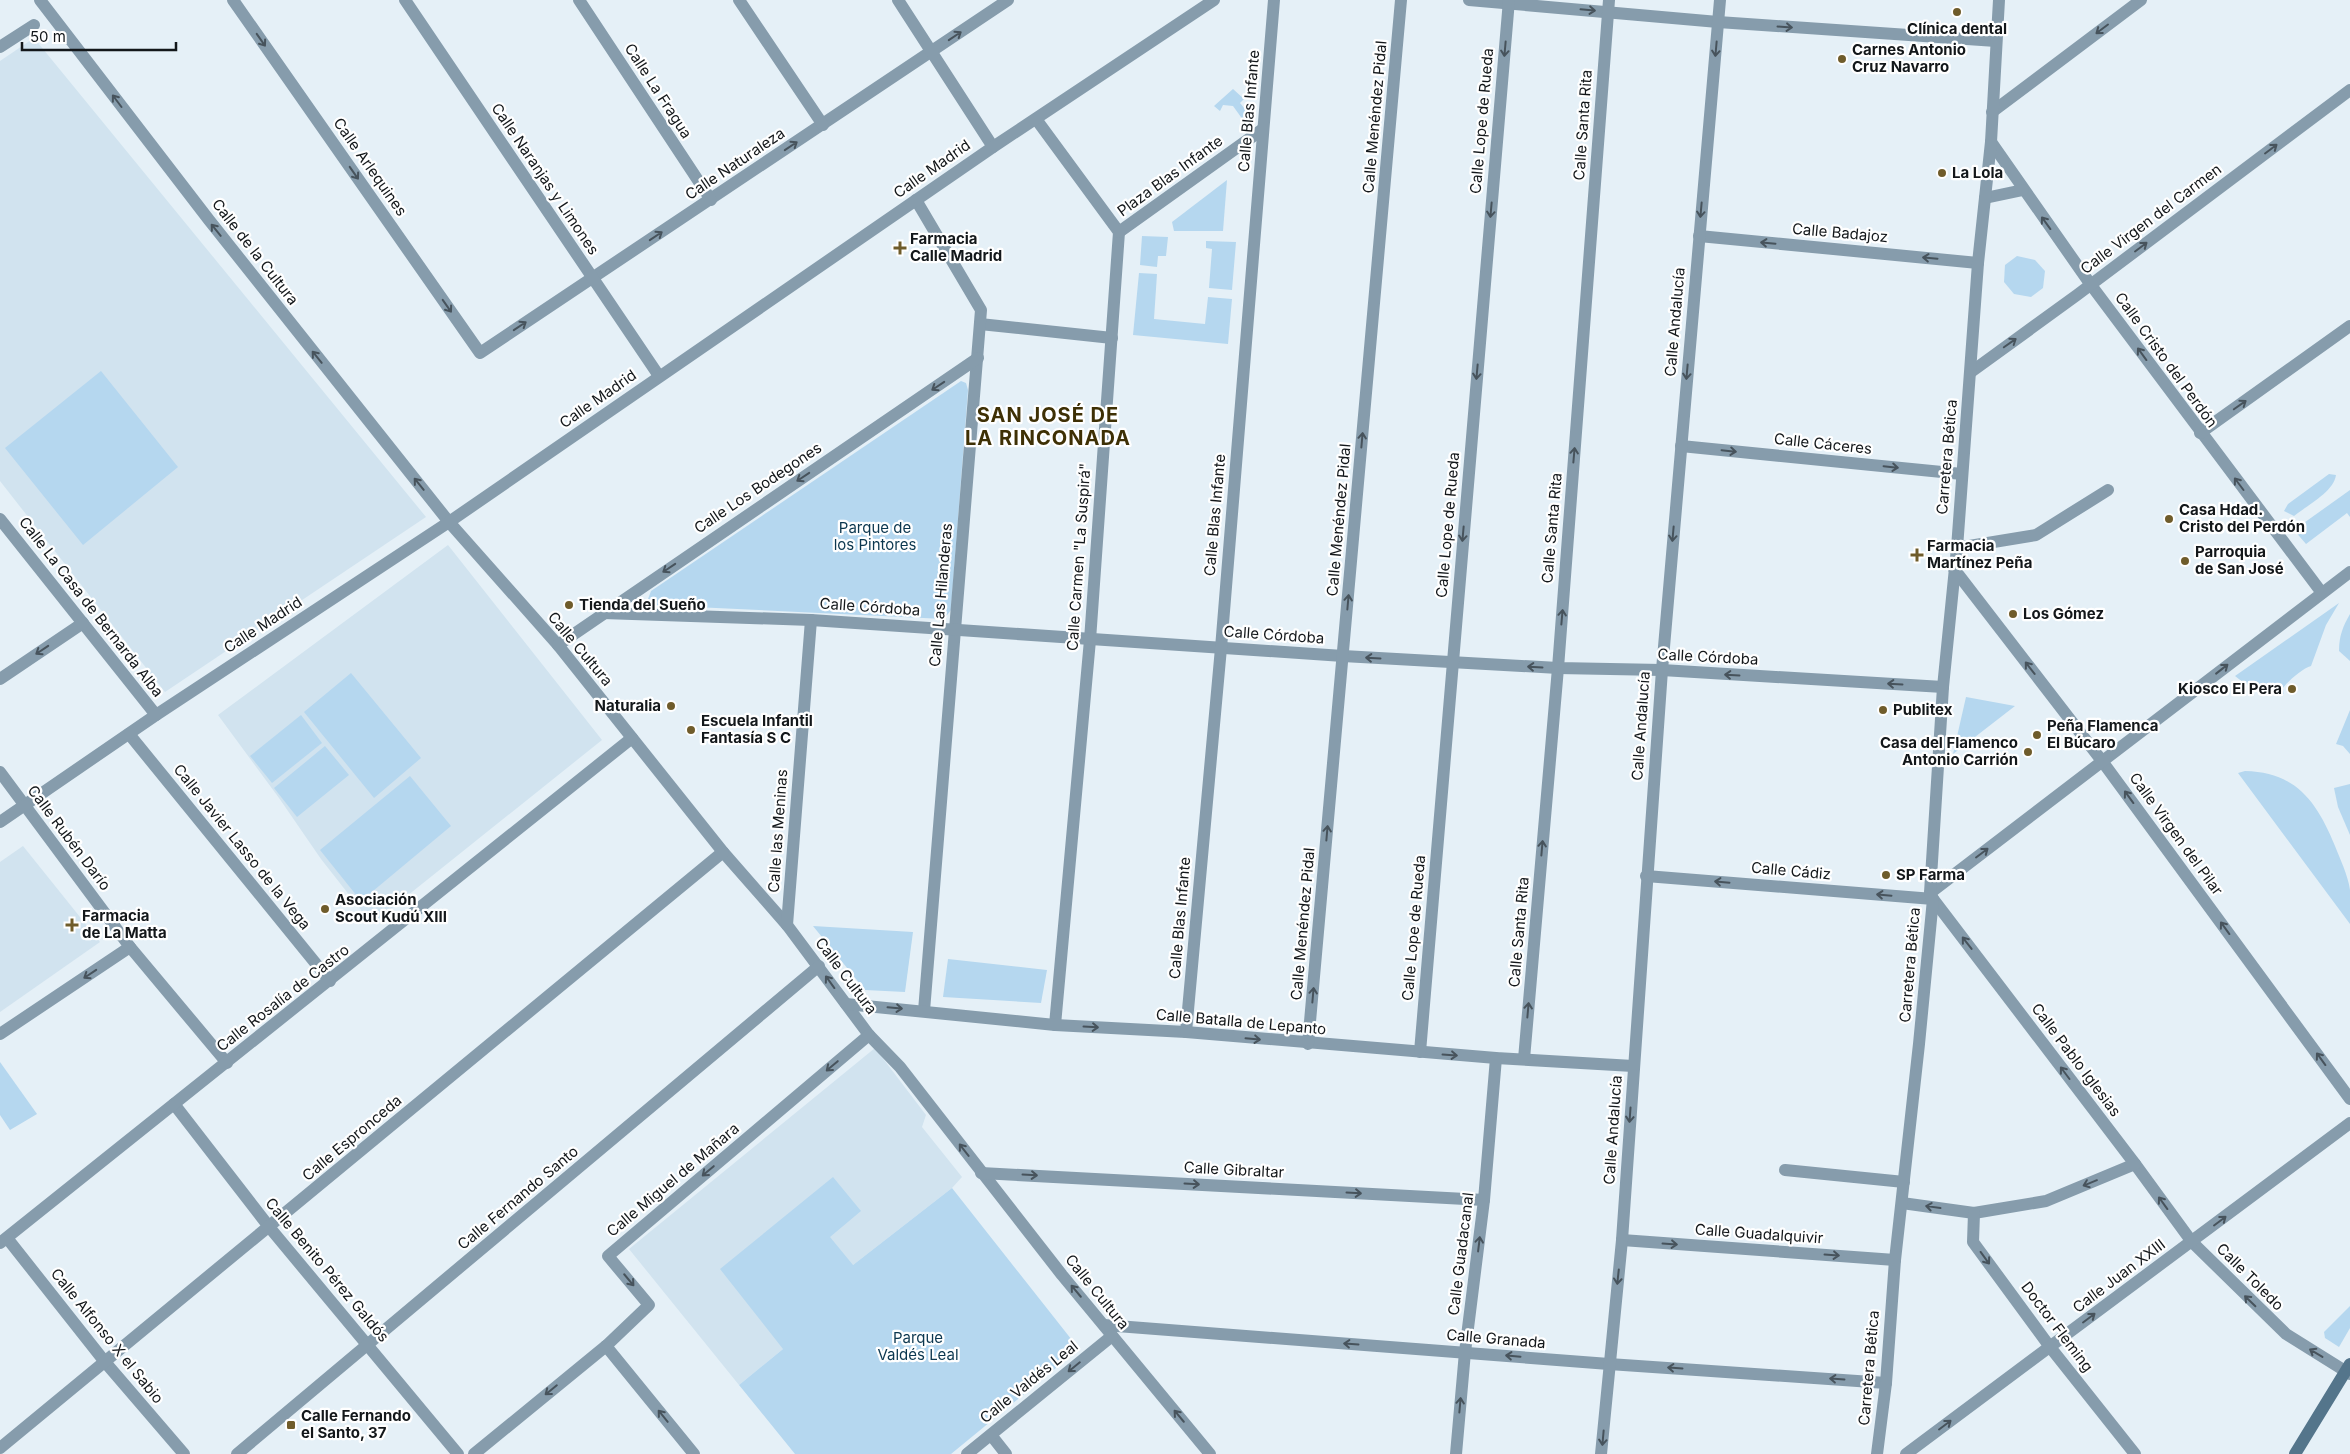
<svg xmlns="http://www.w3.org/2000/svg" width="2350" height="1454" viewBox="0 0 2350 1454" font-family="Inter,sans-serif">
  <rect width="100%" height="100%" fill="#e5f0f7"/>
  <g fill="#d1e3ef">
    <polygon points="34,38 426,517 165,692 0,481 0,61"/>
    <polygon points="448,545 602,740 372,924 321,859 279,798 218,715"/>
    <polygon points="23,846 100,942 0,1012 0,862"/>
    <polygon points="875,1048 926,1115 922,1127 962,1177 952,1188 790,1314 783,1349 739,1385 629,1249"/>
  </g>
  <g fill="#b5d7ef">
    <polygon points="1233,89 1244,99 1240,103 1245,109 1248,107 1246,124 1233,106 1223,105 1220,111 1214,106"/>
    <polygon points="1227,180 1223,231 1174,231 1172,222"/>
    <polygon points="1142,236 1168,237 1166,256 1158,256 1157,267 1140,265"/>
    <polygon points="1206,241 1236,242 1232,290 1209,288 1212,249 1206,248"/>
    <polygon points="2017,256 2035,260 2045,271 2043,288 2031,297 2014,294 2004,282 2005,265"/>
    <polygon points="1139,273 1157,274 1154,319 1205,324 1208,297 1232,299 1228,344 1133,335"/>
    <polygon points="101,371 178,467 83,545 5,448"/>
    <polygon points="961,381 966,383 968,390 951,610 944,619 652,605 648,599 651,591"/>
    <path d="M2329,474L2336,475C2334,492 2306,506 2294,516L2284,511L2288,504Z"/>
    <polygon points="2350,490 2350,517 2347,513 2306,544 2294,530"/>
    <path d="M2339,603L2326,625L2311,666C2303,668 2287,682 2283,688L2284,694C2267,695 2248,687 2235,676Z"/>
    <path d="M2350,614V661L2339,651C2339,636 2343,626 2350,614Z"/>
    <polygon points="351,673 421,758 374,798 304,712"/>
    <polygon points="1966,697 2015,706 1953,754"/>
    <polygon points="2350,710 2350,754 2343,746 2336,744"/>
    <polygon points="301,715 322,743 272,783 250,756"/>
    <polygon points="325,746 349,775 297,817 274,788"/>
    <path d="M2245,771C2296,772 2317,802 2335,846C2340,859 2348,875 2350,890C2350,900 2350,913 2350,924L2238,773Z"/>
    <polygon points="410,776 451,826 361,901 320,850"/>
    <polygon points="2350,784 2350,835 2338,807 2334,788"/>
    <polygon points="813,926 913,932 905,992 865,990"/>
    <polygon points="948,959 1047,970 1041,1003 943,997"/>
    <polygon points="0,1062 37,1114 10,1130 0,1115"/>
    <polygon points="833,1177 861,1211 830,1237 853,1265 952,1188 1079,1349 951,1454 795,1454 739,1385 783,1349 720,1269"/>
    <polygon points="2350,1306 2350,1328 2339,1347 2325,1338 2324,1332"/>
  </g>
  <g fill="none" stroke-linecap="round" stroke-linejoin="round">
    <g stroke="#869cac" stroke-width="12">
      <polyline points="0,47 34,25"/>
      <polyline points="980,324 1112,338"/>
      <polyline points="1957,548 2036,535 2108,490"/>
    </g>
    <g stroke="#869cac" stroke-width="12">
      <polyline points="40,0 209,220 449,522 558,645 723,852 787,925 869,1035 900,1067 1062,1275 1210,1454"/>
      <polyline points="233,0 480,353 1008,0"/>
      <polyline points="405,0 659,376"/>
      <polyline points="579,0 711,200"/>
      <polyline points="739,0 823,125"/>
      <polyline points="898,0 993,147"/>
      <polyline points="1469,0 1718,22 1996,41"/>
      <polyline points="1992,112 2141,0"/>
      <polyline points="1036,119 1119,232 1090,640 1055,1025"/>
      <polyline points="1991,142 2091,285 2322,593"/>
      <polyline points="1985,198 2023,190"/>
      <polyline points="916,200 981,310 924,1011"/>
      <polyline points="1119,232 1263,129"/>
      <polyline points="1699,236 1978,263"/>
      <polyline points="1971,372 2077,295 2350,90"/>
      <polyline points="2200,433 2350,326"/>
      <polyline points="1681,446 1962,474"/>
      <polyline points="0,519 156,715"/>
      <polyline points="1954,569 2102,761 2350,1099"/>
      <polyline points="603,613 811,620 1343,656 1558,668 1662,670 1943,687"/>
      <polyline points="558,645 978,358"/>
      <polyline points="0,679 83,623"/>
      <polyline points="129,734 330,981"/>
      <polyline points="0,772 130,947 227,1063"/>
      <polyline points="0,822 156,715 449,522 993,147 1214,0"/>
      <polyline points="1646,876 1933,899 2135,1164 2192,1242 2286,1334 2350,1374"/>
      <polyline points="1930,893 2350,572"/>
      <polyline points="787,925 811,620"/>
      <polyline points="846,1004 1055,1025 1186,1032 1496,1058 1633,1066"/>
      <polyline points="1186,1032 1221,648 1274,0"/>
      <polyline points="0,1034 130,947"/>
      <polyline points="1308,1044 1401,0"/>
      <polyline points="1420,1052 1509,0"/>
      <polyline points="1524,1059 1558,668 1609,0"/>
      <polyline points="174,1104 270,1228 458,1454"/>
      <polyline points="1785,1170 1904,1182"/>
      <polyline points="981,1173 1484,1200"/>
      <polyline points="1902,1203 1974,1213 2046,1201 2135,1164"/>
      <polyline points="1974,1213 1973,1242 2050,1347 2135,1454"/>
      <polyline points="7,1238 105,1362 184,1454"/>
      <polyline points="1622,1240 1895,1260"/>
      <polyline points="0,1243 632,738"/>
      <polyline points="1104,1325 1609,1364 1886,1383"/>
      <polyline points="606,1346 694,1454"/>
      <polyline points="991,1435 1006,1454"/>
      <polyline points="0,1448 723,852"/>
      <polyline points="237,1454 819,966"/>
      <polyline points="474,1454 606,1346 649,1305 608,1256 869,1035"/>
      <polyline points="967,1454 1112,1336"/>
      <polyline points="1456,1454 1465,1352 1484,1200 1496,1058"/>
      <polyline points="1601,1454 1622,1240 1662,670 1720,0"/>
      <polyline points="1906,1454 2350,1123"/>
    </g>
    <polyline stroke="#869cac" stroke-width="12" points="1877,1454 1886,1383 1895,1260 1919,1044 1933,899 1930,893 1943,687 1957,548 1978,263 1991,142 1999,0"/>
    <polyline stroke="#54758b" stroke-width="12" points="2295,1454 2350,1364"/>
  </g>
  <defs><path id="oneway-shaft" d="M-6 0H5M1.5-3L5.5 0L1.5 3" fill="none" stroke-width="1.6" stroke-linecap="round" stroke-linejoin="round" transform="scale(1.25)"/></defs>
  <g stroke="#47535c">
    <use href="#oneway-shaft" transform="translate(1588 10) rotate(5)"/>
    <use href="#oneway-shaft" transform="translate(1785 27) rotate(4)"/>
    <use href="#oneway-shaft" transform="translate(2102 29) rotate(143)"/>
    <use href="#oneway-shaft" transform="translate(955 36) rotate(-34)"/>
    <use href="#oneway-shaft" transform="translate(261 40) rotate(55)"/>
    <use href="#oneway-shaft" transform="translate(1505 49) rotate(95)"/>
    <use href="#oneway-shaft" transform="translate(1716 49) rotate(95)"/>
    <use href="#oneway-shaft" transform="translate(117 101) rotate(-127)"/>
    <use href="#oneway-shaft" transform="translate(791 146) rotate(-34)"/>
    <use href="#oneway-shaft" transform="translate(2271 149) rotate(-37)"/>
    <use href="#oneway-shaft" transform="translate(354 173) rotate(55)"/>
    <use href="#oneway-shaft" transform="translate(1491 210) rotate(95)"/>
    <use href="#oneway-shaft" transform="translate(1701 210) rotate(95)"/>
    <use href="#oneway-shaft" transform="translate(2046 223) rotate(-126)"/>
    <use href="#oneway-shaft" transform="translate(216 230) rotate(-129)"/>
    <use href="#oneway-shaft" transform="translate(656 236) rotate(-34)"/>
    <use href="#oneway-shaft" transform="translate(1768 243) rotate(-175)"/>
    <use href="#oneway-shaft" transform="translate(2141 247) rotate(-37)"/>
    <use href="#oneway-shaft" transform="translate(1930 258) rotate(-175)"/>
    <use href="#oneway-shaft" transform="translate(447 306) rotate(55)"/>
    <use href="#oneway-shaft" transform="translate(520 326) rotate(-34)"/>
    <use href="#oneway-shaft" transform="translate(2010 343) rotate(-35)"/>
    <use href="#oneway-shaft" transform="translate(2142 354) rotate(-126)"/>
    <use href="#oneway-shaft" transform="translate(317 357) rotate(-129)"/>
    <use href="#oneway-shaft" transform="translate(1477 372) rotate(95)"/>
    <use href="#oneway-shaft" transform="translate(1687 372) rotate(95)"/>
    <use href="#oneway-shaft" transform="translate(938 386) rotate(146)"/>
    <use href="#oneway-shaft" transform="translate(2240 405) rotate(-35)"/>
    <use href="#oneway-shaft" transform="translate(1362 440) rotate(-85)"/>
    <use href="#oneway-shaft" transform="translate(1729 451) rotate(6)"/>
    <use href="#oneway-shaft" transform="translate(1574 455) rotate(-85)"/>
    <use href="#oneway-shaft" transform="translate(1891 467) rotate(6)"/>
    <use href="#oneway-shaft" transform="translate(803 477) rotate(146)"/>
    <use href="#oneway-shaft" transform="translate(419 484) rotate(-129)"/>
    <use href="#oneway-shaft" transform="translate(2239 484) rotate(-127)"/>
    <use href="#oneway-shaft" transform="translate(1463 534) rotate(95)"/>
    <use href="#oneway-shaft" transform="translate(1673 534) rotate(95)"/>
    <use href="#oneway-shaft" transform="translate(669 568) rotate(146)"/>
    <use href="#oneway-shaft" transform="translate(1348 602) rotate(-85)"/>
    <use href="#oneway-shaft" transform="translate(1562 617) rotate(-85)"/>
    <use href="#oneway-shaft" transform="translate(42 650) rotate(146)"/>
    <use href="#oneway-shaft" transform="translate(1373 658) rotate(-177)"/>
    <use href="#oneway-shaft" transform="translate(1535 667) rotate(-177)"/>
    <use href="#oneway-shaft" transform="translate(2030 668) rotate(-128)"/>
    <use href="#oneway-shaft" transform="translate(2222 669) rotate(-38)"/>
    <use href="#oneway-shaft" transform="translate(1732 675) rotate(-177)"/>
    <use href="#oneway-shaft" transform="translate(1895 684) rotate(-177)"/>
    <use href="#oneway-shaft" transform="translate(2129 797) rotate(-126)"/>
    <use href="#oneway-shaft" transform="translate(1327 833) rotate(-85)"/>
    <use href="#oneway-shaft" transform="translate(1542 848) rotate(-85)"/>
    <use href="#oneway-shaft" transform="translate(1982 853) rotate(-37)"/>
    <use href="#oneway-shaft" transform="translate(1722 882) rotate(-175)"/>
    <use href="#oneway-shaft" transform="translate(1884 895) rotate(-175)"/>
    <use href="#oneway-shaft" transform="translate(2225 928) rotate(-126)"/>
    <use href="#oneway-shaft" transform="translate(1967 943) rotate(-128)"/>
    <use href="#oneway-shaft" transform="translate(90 974) rotate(146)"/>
    <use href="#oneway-shaft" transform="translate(830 982) rotate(-126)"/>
    <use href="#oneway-shaft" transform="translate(1313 995) rotate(-85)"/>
    <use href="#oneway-shaft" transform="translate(895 1008) rotate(5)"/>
    <use href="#oneway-shaft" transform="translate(1528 1010) rotate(-85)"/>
    <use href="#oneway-shaft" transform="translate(1091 1027) rotate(3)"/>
    <use href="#oneway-shaft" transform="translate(1253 1039) rotate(5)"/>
    <use href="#oneway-shaft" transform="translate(1450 1055) rotate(4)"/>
    <use href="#oneway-shaft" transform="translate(2321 1059) rotate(-126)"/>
    <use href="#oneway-shaft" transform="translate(832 1066) rotate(140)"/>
    <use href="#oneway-shaft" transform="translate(2065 1073) rotate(-127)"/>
    <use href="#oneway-shaft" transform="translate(1630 1115) rotate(94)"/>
    <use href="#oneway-shaft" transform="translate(964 1150) rotate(-128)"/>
    <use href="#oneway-shaft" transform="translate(708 1171) rotate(140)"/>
    <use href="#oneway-shaft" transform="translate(1030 1175) rotate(3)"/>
    <use href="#oneway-shaft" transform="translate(2090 1183) rotate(158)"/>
    <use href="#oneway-shaft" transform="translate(1192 1184) rotate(3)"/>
    <use href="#oneway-shaft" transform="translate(1354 1193) rotate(3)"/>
    <use href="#oneway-shaft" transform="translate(2163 1203) rotate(-126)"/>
    <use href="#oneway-shaft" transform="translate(1933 1207) rotate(-172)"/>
    <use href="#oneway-shaft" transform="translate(2220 1221) rotate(-37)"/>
    <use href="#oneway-shaft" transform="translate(1479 1244) rotate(-83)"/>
    <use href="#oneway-shaft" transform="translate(1670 1244) rotate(4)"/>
    <use href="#oneway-shaft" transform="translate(1832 1255) rotate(4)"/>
    <use href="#oneway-shaft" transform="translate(1985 1258) rotate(54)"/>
    <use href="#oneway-shaft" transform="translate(1618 1277) rotate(96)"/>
    <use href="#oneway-shaft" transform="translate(629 1280) rotate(50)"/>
    <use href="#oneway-shaft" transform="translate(1076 1291) rotate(-130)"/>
    <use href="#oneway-shaft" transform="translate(2250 1301) rotate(-136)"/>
    <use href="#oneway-shaft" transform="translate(2089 1318) rotate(-37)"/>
    <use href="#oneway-shaft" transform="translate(1351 1344) rotate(-176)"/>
    <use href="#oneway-shaft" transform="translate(2316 1353) rotate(-149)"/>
    <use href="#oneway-shaft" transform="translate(1513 1356) rotate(-175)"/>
    <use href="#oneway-shaft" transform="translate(1074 1367) rotate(141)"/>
    <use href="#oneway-shaft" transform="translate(1675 1368) rotate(-176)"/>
    <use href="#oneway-shaft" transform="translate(1837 1379) rotate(-176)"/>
    <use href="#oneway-shaft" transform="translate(551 1390) rotate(141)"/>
    <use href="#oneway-shaft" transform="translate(1460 1405) rotate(-85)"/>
    <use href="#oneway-shaft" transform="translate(663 1416) rotate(-129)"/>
    <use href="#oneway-shaft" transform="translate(1179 1416) rotate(-130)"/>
    <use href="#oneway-shaft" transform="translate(1945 1425) rotate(-37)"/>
    <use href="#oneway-shaft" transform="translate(1603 1438) rotate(95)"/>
  </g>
  <g fill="#6f5c2b" stroke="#fff" stroke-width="2">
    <circle cx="1957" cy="12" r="5"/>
    <circle cx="1842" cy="59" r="5"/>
    <circle cx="1942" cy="173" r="5"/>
    <path d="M897.5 240.5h5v5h5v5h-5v5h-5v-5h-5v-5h5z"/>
    <circle cx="2169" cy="519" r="5"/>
    <path d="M1914.5 547.5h5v5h5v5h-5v5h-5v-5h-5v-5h5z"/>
    <circle cx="2185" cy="561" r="5"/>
    <circle cx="569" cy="605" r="5"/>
    <circle cx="2013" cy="614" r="5"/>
    <circle cx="2292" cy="689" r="5"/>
    <circle cx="671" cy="706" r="5"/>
    <circle cx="1883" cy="710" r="5"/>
    <circle cx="691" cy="730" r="5"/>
    <circle cx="2037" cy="735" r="5"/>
    <circle cx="2028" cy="752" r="5"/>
    <circle cx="1886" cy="875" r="5"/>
    <circle cx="325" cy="909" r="5"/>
    <path d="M69.5 917.5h5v5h5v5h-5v5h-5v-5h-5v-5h5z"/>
    <rect x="286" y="1420" width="10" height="10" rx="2.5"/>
  </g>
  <g text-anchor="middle" stroke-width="4.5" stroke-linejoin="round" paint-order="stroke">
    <g font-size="15" font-weight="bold" fill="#13171a" stroke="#fff" text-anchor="start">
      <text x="1957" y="34" text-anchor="middle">Clínica dental</text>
      <text x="1852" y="55">Carnes Antonio<tspan x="1852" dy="17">Cruz Navarro</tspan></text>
      <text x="1952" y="178">La Lola</text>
      <text x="910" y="244">Farmacia<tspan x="910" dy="17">Calle Madrid</tspan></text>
      <text x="2179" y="515">Casa Hdad.<tspan x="2179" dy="17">Cristo del Perdón</tspan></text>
      <text x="1927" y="551">Farmacia<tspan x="1927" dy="17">Martínez Peña</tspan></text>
      <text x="2195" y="557">Parroquia<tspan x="2195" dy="17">de San José</tspan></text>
      <text x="579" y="610">Tienda del Sueño</text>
      <text x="2023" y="619">Los Gómez</text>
      <text x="2282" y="694" text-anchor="end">Kiosco El Pera</text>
      <text x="661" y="711" text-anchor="end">Naturalia</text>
      <text x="1893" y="715">Publitex</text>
      <text x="701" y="726">Escuela Infantil<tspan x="701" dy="17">Fantasía S C</tspan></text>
      <text x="2047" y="731">Peña Flamenca<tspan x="2047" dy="17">El Búcaro</tspan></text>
      <text x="2018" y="748" text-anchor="end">Casa del Flamenco<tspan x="2018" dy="17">Antonio Carrión</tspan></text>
      <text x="1896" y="880">SP Farma</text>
      <text x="335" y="905">Asociación<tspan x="335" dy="17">Scout Kudú XIII</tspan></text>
      <text x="82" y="921">Farmacia<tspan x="82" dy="17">de La Matta</tspan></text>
      <text x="301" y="1421">Calle Fernando<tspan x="301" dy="17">el Santo, 37</tspan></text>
    </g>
    <g font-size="15" fill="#13171a" stroke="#fff">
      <text transform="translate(658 91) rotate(57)" y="5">Calle La Fragua</text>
      <text transform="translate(1249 111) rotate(-85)" y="5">Calle Blas Infante</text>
      <text transform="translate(1375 117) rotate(-85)" y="5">Calle Menéndez Pidal</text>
      <text transform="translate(1482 121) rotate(-85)" y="5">Calle Lope de Rueda</text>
      <text transform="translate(1583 125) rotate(-86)" y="5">Calle Santa Rita</text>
      <text transform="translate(735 164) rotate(-34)" y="5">Calle Naturaleza</text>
      <text transform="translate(370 167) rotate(55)" y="5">Calle Arlequines</text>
      <text transform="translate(932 169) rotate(-35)" y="5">Calle Madrid</text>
      <text transform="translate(1170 176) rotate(-36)" y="5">Plaza Blas Infante</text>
      <text transform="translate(545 179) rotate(56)" y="5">Calle Naranjas y Limones</text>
      <text transform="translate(2151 219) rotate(-37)" y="5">Calle Virgen del Carmen</text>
      <text transform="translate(1840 233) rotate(5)" y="5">Calle Badajoz</text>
      <text transform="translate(255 252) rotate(52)" y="5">Calle de la Cultura</text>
      <text transform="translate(1675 322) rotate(-85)" y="5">Calle Andalucía</text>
      <text transform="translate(2166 360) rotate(54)" y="5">Calle Cristo del Perdón</text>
      <text transform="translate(598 399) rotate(-35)" y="5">Calle Madrid</text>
      <text transform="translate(1823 444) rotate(6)" y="5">Calle Cáceres</text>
      <text transform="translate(1947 457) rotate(-85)" y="5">Carretera Bética</text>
      <text transform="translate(758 488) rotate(-34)" y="5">Calle Los Bodegones</text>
      <text transform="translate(1215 515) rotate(-85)" y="5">Calle Blas Infante</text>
      <text transform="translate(1339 520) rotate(-85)" y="5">Calle Menéndez Pidal</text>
      <text transform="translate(1448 525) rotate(-85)" y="5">Calle Lope de Rueda</text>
      <text transform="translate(1552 528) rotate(-85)" y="5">Calle Santa Rita</text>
      <text transform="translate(1079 557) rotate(-86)" y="5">Calle Carmen "La Suspirá"</text>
      <text transform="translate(941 595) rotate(-85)" y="5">Calle Las Hilanderas</text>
      <text transform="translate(91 607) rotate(52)" y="5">Calle La Casa de Bernarda Alba</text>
      <text transform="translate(870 607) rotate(4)" y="5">Calle Córdoba</text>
      <text transform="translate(263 625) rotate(-33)" y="5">Calle Madrid</text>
      <text transform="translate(1274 635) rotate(4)" y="5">Calle Córdoba</text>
      <text transform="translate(580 649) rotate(50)" y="5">Calle Cultura</text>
      <text transform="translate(1708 657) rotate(3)" y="5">Calle Córdoba</text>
      <text transform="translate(1641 726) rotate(-86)" y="5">Calle Andalucía</text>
      <text transform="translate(778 831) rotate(-86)" y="5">Calle las Meninas</text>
      <text transform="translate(2176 834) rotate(54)" y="5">Calle Virgen del Pilar</text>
      <text transform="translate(69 838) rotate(53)" y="5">Calle Rubén Darío</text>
      <text transform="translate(242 847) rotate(51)" y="5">Calle Javier Lasso de la Vega</text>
      <text transform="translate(1791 871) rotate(5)" y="5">Calle Cádiz</text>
      <text transform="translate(1180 918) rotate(-85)" y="5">Calle Blas Infante</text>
      <text transform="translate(1303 924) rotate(-85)" y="5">Calle Menéndez Pidal</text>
      <text transform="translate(1414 928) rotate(-85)" y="5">Calle Lope de Rueda</text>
      <text transform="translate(1519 932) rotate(-85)" y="5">Calle Santa Rita</text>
      <text transform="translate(1910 965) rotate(-85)" y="5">Carretera Bética</text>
      <text transform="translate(846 976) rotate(53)" y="5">Calle Cultura</text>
      <text transform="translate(283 998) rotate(-38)" y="5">Calle Rosalía de Castro</text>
      <text transform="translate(1241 1022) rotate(5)" y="5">Calle Batalla de Lepanto</text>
      <text transform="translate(2076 1060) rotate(53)" y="5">Calle Pablo Iglesias</text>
      <text transform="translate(1613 1130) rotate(-86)" y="5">Calle Andalucía</text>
      <text transform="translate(352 1138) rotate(-40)" y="5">Calle Espronceda</text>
      <text transform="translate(1234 1170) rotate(3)" y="5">Calle Gibraltar</text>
      <text transform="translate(673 1180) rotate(-40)" y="5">Calle Miguel de Mañara</text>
      <text transform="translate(518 1198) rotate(-40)" y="5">Calle Fernando Santo</text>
      <text transform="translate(1759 1234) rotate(4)" y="5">Calle Guadalquivir</text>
      <text transform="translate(1461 1254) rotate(-83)" y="5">Calle Guadacanal</text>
      <text transform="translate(327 1270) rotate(50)" y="5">Calle Benito Pérez Galdós</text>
      <text transform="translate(2119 1276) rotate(-37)" y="5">Calle Juan XXIII</text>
      <text transform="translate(2250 1277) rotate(45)" y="5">Calle Toledo</text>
      <text transform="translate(1097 1292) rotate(51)" y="5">Calle Cultura</text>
      <text transform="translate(2057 1327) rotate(53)" y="5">Doctor Fleming</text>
      <text transform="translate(107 1336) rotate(51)" y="5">Calle Alfonso X el Sabio</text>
      <text transform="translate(1496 1339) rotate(5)" y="5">Calle Granada</text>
      <text transform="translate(1869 1368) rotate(-85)" y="5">Carretera Bética</text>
      <text transform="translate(1029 1382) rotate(-39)" y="5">Calle Valdés Leal</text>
    </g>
    <g font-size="15" fill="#0b374f" stroke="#fff">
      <text x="875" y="533">Parque de<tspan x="875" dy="17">los Pintores</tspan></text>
      <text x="918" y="1343">Parque<tspan x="918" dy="17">Valdés Leal</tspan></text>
    </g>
    <g font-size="20" font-weight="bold" letter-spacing="1" fill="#3e3005" stroke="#fff">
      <text x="1048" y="422">SAN JOSÉ DE<tspan x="1048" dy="23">LA RINCONADA</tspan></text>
    </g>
  </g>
  <path d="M22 42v8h154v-8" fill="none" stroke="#13171a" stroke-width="2.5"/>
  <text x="30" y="42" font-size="15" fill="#13171a" stroke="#ffffff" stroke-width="4" paint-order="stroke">50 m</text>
</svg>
